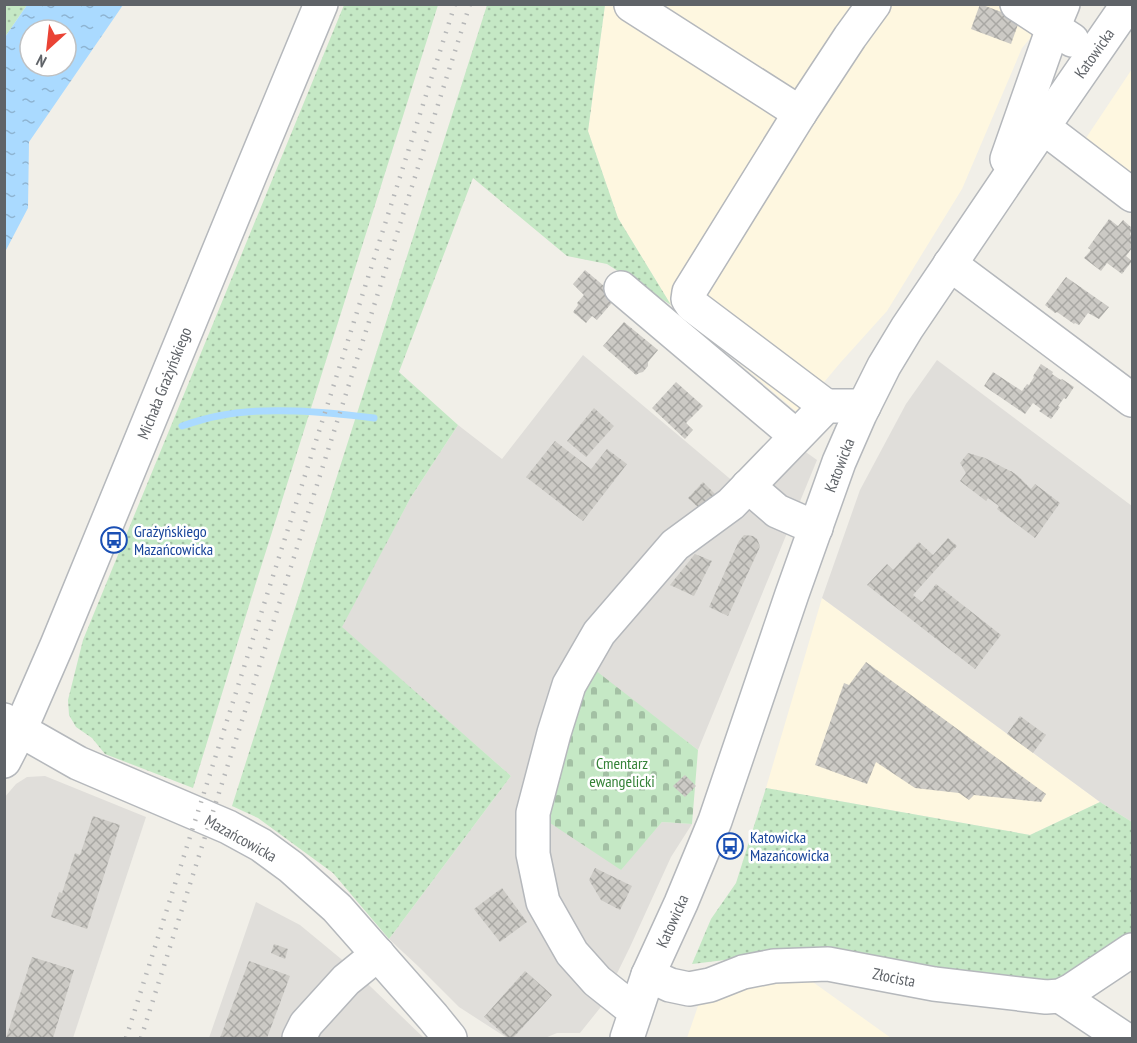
<svg xmlns="http://www.w3.org/2000/svg" width="1137" height="1043" viewBox="0 0 1137 1043" font-family="'PT Sans Narrow',sans-serif">
  <defs>
    <pattern id="grass-dots" width="8" height="8" patternUnits="userSpaceOnUse" patternTransform="scale(1.5)"><rect width="8" height="8" fill="#c5e8c5"/><path d="M2 2h.1M6 6h.1" fill="none" stroke="#a3c0a4" stroke-width="1.8" stroke-linecap="round"/></pattern>
    <pattern id="cemetery-stones" width="16" height="16" patternUnits="userSpaceOnUse" patternTransform="scale(1.5)"><rect width="16" height="16" fill="#c5e8c5"/><path d="M2 7V4a2 2 0 0 1 4 0v3zM10 15v-3a2 2 0 0 1 4 0v3z" fill="#a3c0a4"/></pattern>
    <pattern id="water-ripples" width="26" height="14" patternUnits="userSpaceOnUse" patternTransform="scale(1.5)"><rect width="26" height="14" fill="#aadaff"/><path d="M2 4q2-2 4 0t4 0M15 11q2-2 4 0t4 0" fill="none" stroke="#8eb4d2"/></pattern>
    <pattern id="building-cross-hatch" width="8" height="8" patternUnits="userSpaceOnUse" patternTransform="scale(1.5)"><rect width="8" height="8" fill="#cccac5"/><path d="M0 0l8 8M0 8l8-8" fill="none" stroke="#a9a8a4"/></pattern>
  </defs>
  <rect width="100%" height="100%" fill="#f1efe8"/>
  <g fill="#fef7e0">
    <polygon points="605,5 1058,5 1022,48 962,189 887,311 841,362 798,413 671,305 618,218 588,131"/>
    <polygon points="1132,69 1132,177 1084,141"/>
    <polygon points="822,598 1100,802 1030,835 766,788"/>
    <polygon points="796,970 891,1038 687,1038 708,977"/>
  </g>
  <g fill="#e0deda">
    <polygon points="583,355 735,483 783,436 817,460 698,750 595,671 620,870 662,822 692,824 671,857 630,947 600,1008 580,1033 557,1033 545,1038 507,1038 459,1007 419,967 389,939 511,776 341,627 411,497 458,425 502,459"/>
    <polygon points="937,360 1132,506 1132,822 1100,802 822,598 860,490 906,404"/>
    <polygon points="45,776 146,817 73,1038 5,1038 4,798 16,784 27,777"/>
    <polygon points="256,902 300,925 346,963 424,1038 209,1038"/>
  </g>
  <g fill="url(#grass-dots)">
    <polygon points="5,4 27,5 5,37 4,5"/>
    <polygon points="344,5 438,5 255,586 193,788 105,754 92,738 76,727 69,715 68,700 83,640"/>
    <polygon points="487,5 605,5 588,131 618,218 671,305 607,264 567,256 473,178 399,372 458,425 411,497 342,627 511,776 389,939 333,873 258,818 232,806"/>
    <polygon points="766,788 1030,835 1100,802 1132,822 1132,934 1066,978 1038,981 782,953 692,964 711,919 736,883"/>
  </g>
  <polygon fill="url(#cemetery-stones)" points="595,670 698,750 692,824 662,822 621,870 547,821 565,737"/>
  <path fill="url(#water-ripples)" fill-rule="evenodd" d="M27,5H123L29,142L28,208L5,252V37ZM30,30H66V66H30Z"/>
  <g fill="none" stroke-linecap="round" stroke-linejoin="round">
    <path stroke="#aadaff" stroke-width="7" d="M182,426C194,422 206,418 218,416C265,406 326,412 374,418"/>
  </g>
  <g fill="url(#building-cross-hatch)">
    <polygon points="980,4 1020,19 1011,44 971,29"/>
    <polygon points="1109,219 1118,226 1123,220 1132,228 1132,231 1130,234 1132,236 1132,248 1126,256 1132,261 1122,274 1107,263 1101,271 1084,258 1091,250 1088,248"/>
    <polygon points="585,270 617,297 597,320 592,316 586,323 573,312 578,305 577,303 584,295 573,284"/>
    <polygon points="1066,277 1109,307 1099,319 1088,313 1079,325 1075,323 1074,324 1057,312 1055,313 1045,305"/>
    <polygon points="624,322 658,350 648,362 648,366 643,372 639,373 636,375 603,346"/>
    <polygon points="1041,364 1053,372 1052,374 1061,380 1062,379 1074,387 1066,399 1064,398 1058,406 1060,407 1051,419 1039,411 1041,409 1033,403 1025,414 984,386 993,372 1022,391 1027,384 1029,385 1034,377 1033,376"/>
    <polygon points="676,382 703,406 686,423 693,430 685,439 652,408"/>
    <polygon points="594,408 614,426 586,457 567,441"/>
    <polygon points="555,441 591,469 607,449 627,464 583,521 526,477"/>
    <polygon points="968,453 985,458 1010,471 1011,471 1018,476 1031,489 1035,484 1060,503 1035,538 997,509 999,506 988,498 986,501 960,481 966,473 960,463"/>
    <polygon points="703,482 715,494 700,509 688,498"/>
    <polygon points="744,535 753,536 757,539 760,546 759,549 728,616 709,607 739,541"/>
    <polygon points="948,538 957,546 913,595 922,602 936,584 1001,635 975,669 867,585 887,564 893,570 919,542 933,555"/>
    <polygon points="695,554 712,561 694,596 670,585"/>
    <polygon points="866,662 1046,794 1041,802 974,795 969,800 959,793 915,788 876,762 867,784 815,765 844,683 849,685"/>
    <polygon points="1020,716 1046,735 1033,753 1007,734"/>
    <polygon points="685,775 696,786 685,797 673,786"/>
    <polygon points="93,816 120,825 87,929 51,917 59,892 62,893 75,853 80,855"/>
    <polygon points="595,868 632,886 620,910 601,900 589,880"/>
    <polygon points="502,888 527,922 500,942 474,909"/>
    <polygon points="274,944 288,949 285,959 271,953"/>
    <polygon points="32,957 74,970 53,1038 6,1038"/>
    <polygon points="249,961 290,976 267,1038 220,1038"/>
    <polygon points="525,971 552,995 513,1038 508,1038 484,1017"/>
  </g>
  <g fill="none" stroke-linecap="round" stroke-linejoin="round">
    <g stroke="#b5b8bc" stroke-width="36">
      <g id="minor">
        <polyline points="1017,4 1072,40"/>
        <polyline points="631,5 800,113"/>
        <polyline points="1043,127 1132,195"/>
        <polyline points="1007,159 1053,28 1063,4"/>
        <polyline points="950,264 1132,400"/>
        <polyline points="621,288 796,436"/>
        <polyline points="826,406 692,305 688,299 689,292 800,113 850,37 874,4"/>
        <polyline points="748,486 777,511 816,528"/>
        <polyline points="4,720 20,730 78,763 228,827 261,845 291,867 337,908 433,1017 450,1038"/>
        <polyline points="4,761 20,730 57,645 250,175 321,4"/>
        <polyline points="648,975 670,985 689,989 710,985 743,972 774,966 828,964 934,984 1046,997 1060,996 1072,990 1132,950"/>
        <polyline points="1060,996 1123,1038"/>
        <polyline points="626,1004 597,981 572,953 543,902 533,854 533,813 554,733 569,685 599,633 675,545 731,504 826,406 864,406"/>
        <polyline points="299,1038 306,1024 346,980 378,954"/>
        <polyline points="627,1038 648,975 681,903 715,821 792,594 839,462 860,414 884,366 907,328 1043,127 1128,4"/>
      </g>
    </g>
    <use href="#minor" stroke="#fff" stroke-width="33"/>
    <g stroke="#b6b7b8" stroke-width="4.5" stroke-dasharray="1.5 8" stroke-linecap="butt">
      <polyline points="126,1038 455,4"/>
      <polyline points="141,1038 470,4"/>
    </g>
  </g>
  <defs>
    <g id="bus-ring" transform="scale(1.35)"><circle r="9.5" fill="#fff" stroke="#1a4fb4" stroke-width="1.5"/><path d="M-5-6H5V4H4V6H2V4H-2V6H-4V4H-5ZM-3.5-4V0h7V-4ZM-3.5 1.2v1.5H-2V1.2ZM2 1.2v1.5H3.5V1.2Z" fill="#1a4fb4"/></g>
  </defs>
  <g fill-rule="evenodd">
    <use href="#bus-ring" x="114" y="540"/>
    <use href="#bus-ring" x="730" y="846"/>
  </g>
  <g text-anchor="middle" stroke-width="5" stroke-linejoin="round" paint-order="stroke">
    <g font-size="16" fill="#5f6368" stroke="#fff">
      <text transform="translate(1094 53) rotate(-55)" y="6">Katowicka</text>
      <text transform="translate(164 383) rotate(-68)" y="6">Michała Grażyńskiego</text>
      <text transform="translate(839 465) rotate(-69)" y="6">Katowicka</text>
      <text transform="translate(241 838) rotate(29)" y="6">Mazańcowicka</text>
      <text transform="translate(672 921) rotate(-66)" y="6">Katowicka</text>
      <text transform="translate(894 977) rotate(11)" y="6">Złocista</text>
    </g>
    <g font-size="16" fill="#164399" stroke="#fff" text-anchor="start">
      <text x="134" y="537">Grażyńskiego<tspan x="134" dy="18">Mazańcowicka</tspan></text>
      <text x="750" y="843">Katowicka<tspan x="750" dy="18">Mazańcowicka</tspan></text>
    </g>
    <g font-size="16" fill="#348238" stroke="#fff">
      <text x="622" y="769">Cmentarz<tspan x="622" dy="18">ewangelicki</tspan></text>
    </g>
  </g>
  <rect width="1137" height="1043" fill="none" stroke="#5f6368" stroke-width="12"/>
  <g transform="translate(48 48) rotate(207)"><circle r="28" fill="#ffffff" stroke="#bfc1c3" stroke-width="1.5"/>
  <path d="M0-4.5L10 22L0 15L-10 22Z" fill="#ea4335"/>
  <text y="-9" font-size="16" font-weight="bold" text-anchor="middle" fill="#5f6368">N</text>
  </g>
</svg>
